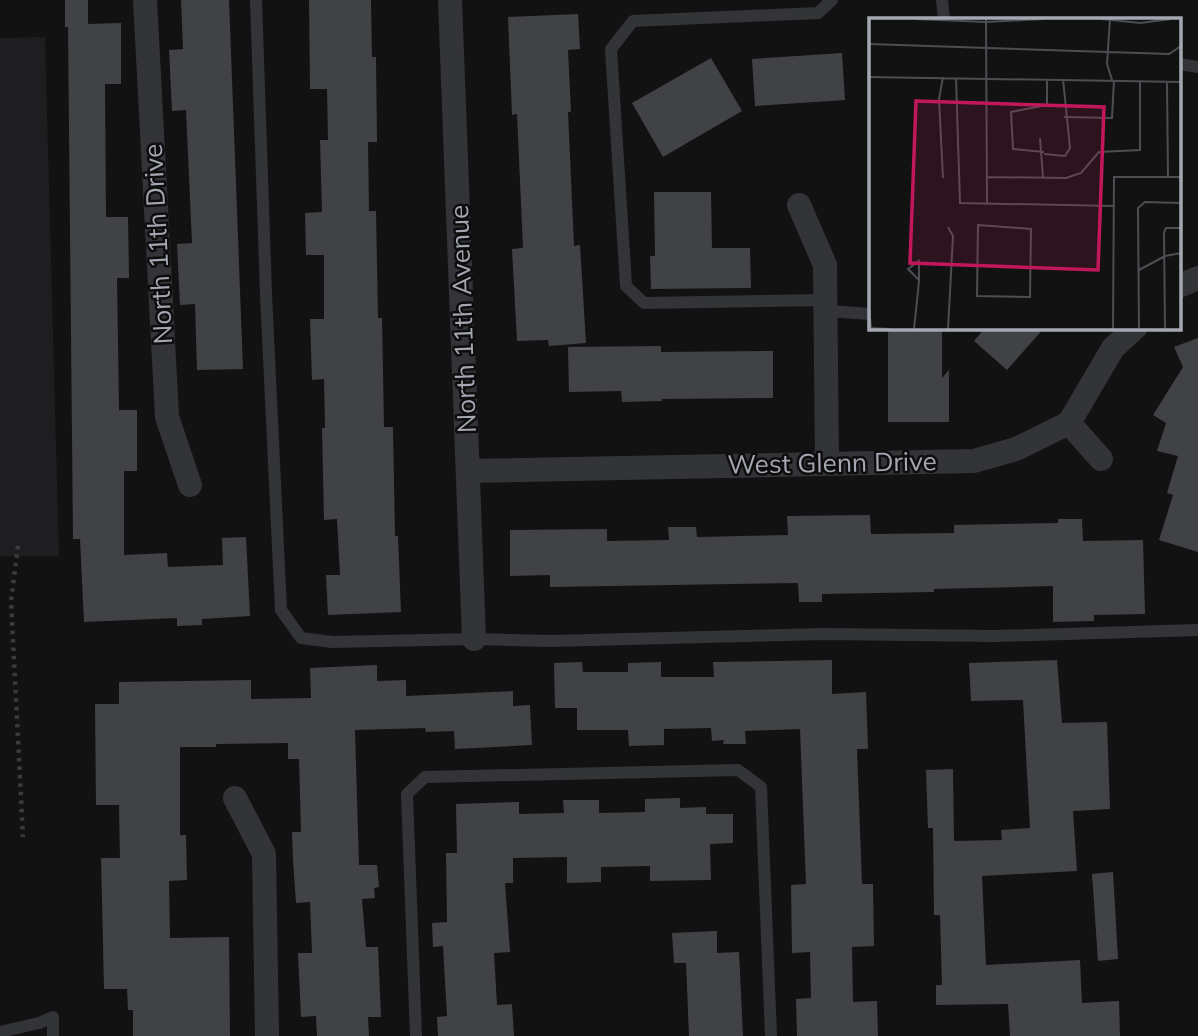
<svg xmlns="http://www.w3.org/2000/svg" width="1198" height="1036" viewBox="0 0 1198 1036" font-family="Mulish,sans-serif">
  <rect width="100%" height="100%" fill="#121213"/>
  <polygon fill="#1e1e20" points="45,37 59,556 0,556 0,38"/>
  <g fill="#414246">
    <polygon points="65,0 88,0 88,24 121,23 121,84 105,84 106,217 128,217 129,278 117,278 119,410 137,410 137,471 124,471 124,555 167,553 168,567 223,565 222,538 246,537 250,616 202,619 202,625 177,626 177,618 84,622 80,539 73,539 68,27 65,27"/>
    <polygon points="181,0 229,0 243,369 197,370 195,304 180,305 177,244 192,243 186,110 172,111 169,50 183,49"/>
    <polygon points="309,0 371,0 372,57 376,57 377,142 368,142 369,211 376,211 378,318 382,318 384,427 393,427 395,536 398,536 401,612 328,615 326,575 340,575 337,519 324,520 322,428 325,428 324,379 312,380 310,319 324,319 324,255 306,255 305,213 322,212 320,140 328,140 327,89 310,89"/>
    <polygon points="578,14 580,49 568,50 571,112 568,112 574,246 580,245 586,343 549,346 548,340 517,341 512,249 523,248 517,114 512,115 508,17"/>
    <polygon points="842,53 845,100 755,106 752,59"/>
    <polygon points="711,58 742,111 663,157 632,103"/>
    <polygon points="654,192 711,192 712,248 750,248 751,288 651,289 650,256 655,256"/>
    <polygon points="986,327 1045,327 1007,370 974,341"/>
    <polygon points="942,330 942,378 949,370 949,422 888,422 888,331"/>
    <polygon points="1198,338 1198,552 1159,540 1173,495 1167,493 1178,456 1157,451 1166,423 1153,415 1183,367 1174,347"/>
    <polygon points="661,346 661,352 773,351 773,398 662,399 662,401 622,402 621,391 569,392 568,347"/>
    <polygon points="870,515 871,534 954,533 954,525 1058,523 1058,519 1082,519 1083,541 1143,540 1145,614 1094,615 1094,621 1053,622 1053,586 934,589 934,592 822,594 822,602 799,602 798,583 550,587 550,575 510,576 510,530 607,529 607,541 669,540 668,527 696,527 697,537 788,535 787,516"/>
    <polygon points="832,660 832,694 866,692 868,749 857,749 862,884 873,884 874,946 852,947 853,1002 877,1001 878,1036 797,1036 796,999 811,998 810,952 792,953 791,885 806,884 800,729 745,731 746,744 723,744 724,740 712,741 711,728 664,729 664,745 629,746 628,730 577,730 577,708 555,708 554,663 582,662 583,672 628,672 628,663 661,662 661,677 714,677 713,662"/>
    <polygon points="1057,660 1062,723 1107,722 1110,809 1073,811 1077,871 982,876 986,965 1080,960 1082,1003 1119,1001 1120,1036 1010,1036 1008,1004 936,1005 936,985 942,985 940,915 934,915 933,828 928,828 926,770 953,769 954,841 1002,840 1001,830 1030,828 1023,700 971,701 969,663"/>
    <polygon points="377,665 377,681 406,680 406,696 513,691 513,706 530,705 532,745 455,749 454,731 426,732 425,728 355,730 359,865 377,865 379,887 374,888 375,898 362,899 366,947 378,947 381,1017 368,1017 369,1036 317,1036 316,1016 301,1017 298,953 312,953 310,902 296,903 293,860 292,832 301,832 299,759 288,759 288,743 216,744 216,747 180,747 180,835 186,835 187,880 169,881 170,938 229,937 230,1036 133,1036 133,1010 128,1010 127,989 104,989 101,858 120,858 119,805 96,805 95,704 119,704 119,682 251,680 251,699 311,698 310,668"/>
    <polygon points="680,798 680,808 706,807 706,814 733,814 733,843 710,844 711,880 650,881 650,866 601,867 601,882 567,883 567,857 513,858 513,883 505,883 510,952 494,953 497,1005 512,1004 514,1036 438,1036 437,1017 447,1016 443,946 433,947 432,923 447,922 446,853 457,853 456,804 519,802 519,814 564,813 563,800 599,800 599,813 645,812 645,799"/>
    <polygon points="1113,872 1118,959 1098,961 1092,874"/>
    <polygon points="717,931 717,953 739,952 743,1036 689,1036 686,963 674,963 672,933"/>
  </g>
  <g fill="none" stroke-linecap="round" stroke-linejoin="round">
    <polyline stroke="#393b3f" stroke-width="4.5" stroke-dasharray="3.5 5" stroke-linecap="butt" points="18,546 11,601 23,837"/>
    <g stroke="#333438" stroke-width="12">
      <polyline points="256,0 266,294 281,610 301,638 332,642 474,639 551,641 825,634 995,636 1198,630"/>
      <polyline points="942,0 944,19"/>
      <polyline points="1179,64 1198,67"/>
      <polyline points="826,300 644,303 626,286 611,49 633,21 818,13 832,0"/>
      <polyline points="826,311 871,314"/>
      <polyline points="0,1035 4,1031 39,1023 53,1017 53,1036"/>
      <polyline points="416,1036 407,794 425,777 738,770 761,787 771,1036"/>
    </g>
    <g stroke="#333438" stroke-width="24">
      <polyline points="145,0 167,417 190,485"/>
      <polyline points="450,0 474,639"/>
      <polyline points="799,205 825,265 827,463"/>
      <polyline points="1179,286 1198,278"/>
      <polyline points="1069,423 1101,459"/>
      <polyline points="469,471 974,461 1016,449 1069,423 1113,348 1136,327"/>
      <polyline points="235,798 264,854 267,1036"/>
    </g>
  </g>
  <g text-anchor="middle" stroke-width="5" stroke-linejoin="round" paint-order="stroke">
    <g font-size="26" fill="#a5a8b2" stroke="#0d0d0e">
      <text transform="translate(158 244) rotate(-93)" y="9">North 11th Drive</text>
      <text transform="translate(463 319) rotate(-92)" y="9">North 11th Avenue</text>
      <text transform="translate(832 463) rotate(-1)" y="9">West Glenn Drive</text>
    </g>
  </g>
  <g transform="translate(869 18)">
    <rect width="312" height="312" fill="#121213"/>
    <path fill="none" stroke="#4d4e53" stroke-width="2" d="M46,1L117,4L173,1M117,1L118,186M233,1L271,5L302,1M241,1L238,46L243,62M0,26L300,36L312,28M0,59L312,64M87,60L91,185L245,188M298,64L299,159H312M195,99L243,100L245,62M171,120L174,160M175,134L144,131L142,94L178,87V61M175,136L196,138L201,130L194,61M118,159L197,160L212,155L230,134L271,132V64M74,160L70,81L74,59M109,207L162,211L161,279L108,278ZM270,252L296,238L312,235M0,289L2,310M0,310L21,311M45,311L49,273L50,262V243L39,251L50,262M79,311L84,218L79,209M244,311L245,159H299M270,311L269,190L276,184L312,185M296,311L295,215L297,210H312"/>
    <path fill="#c2185b" fill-opacity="0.15" stroke="#c2185b" stroke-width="3.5" d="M47,83L235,89L229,252L41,245Z"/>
    <rect width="312" height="312" fill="none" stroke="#a5a8b2" stroke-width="3.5"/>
  </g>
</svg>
